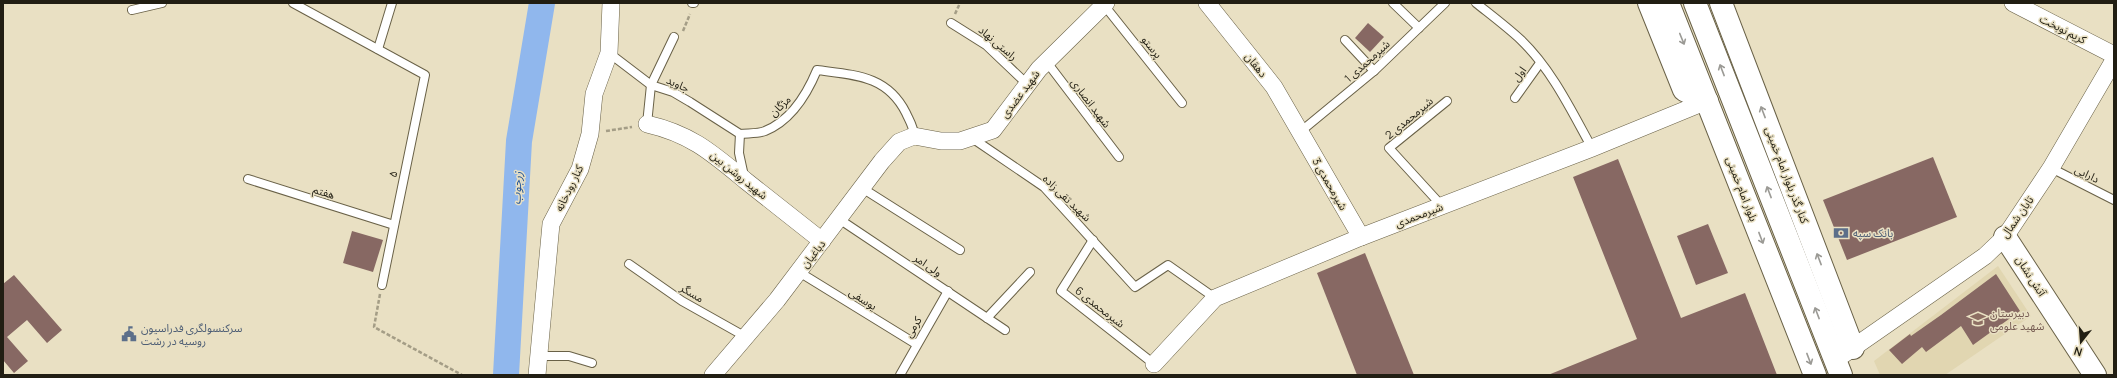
<svg xmlns="http://www.w3.org/2000/svg" width="2117" height="378" viewBox="0 0 2117 378" font-family="Manrope,'Noto Sans Arabic',sans-serif">
  <rect width="100%" height="100%" fill="#e9e0c3"/>
  <polygon fill="#e1d6b1" points="1998,266 2031,316 1945,375 1880,375 1874,361"/>
  <g fill="none" stroke-linecap="round" stroke-linejoin="round">
    <polyline stroke="#90b7ed" stroke-width="26" points="506,375 519,141 542,3"/>
  </g>
  <g fill="#876863">
    <polygon points="1368,23 1384,37 1370,52 1355,38"/>
    <polygon points="1933,157 1957,217 1847,260 1823,200"/>
    <polygon points="1618,159 1681,318 1745,293 1777,375 1548,375 1637,339 1573,177"/>
    <polygon points="1708,224 1728,273 1696,285 1677,236"/>
    <polygon points="352,231 383,240 373,272 343,263"/>
    <polygon points="1365,253 1414,375 1357,375 1317,273"/>
    <polygon points="1996,274 2020,311 1973,345 1961,326 1926,352 1922,347 1902,364 1889,350 1910,334 1911,336 1941,315"/>
    <polygon points="14,275 62,330 47,343 27,320 7,337 28,361 14,373 3,360 3,284"/>
  </g>
  <g fill="none" stroke-linecap="round" stroke-linejoin="round">
    <g stroke="#696147" stroke-width="10">
      <g id="lane">
        <polyline points="293,3 425,75 382,285"/>
        <polyline points="692,3 694,3"/>
        <polyline points="1393,3 1419,28"/>
        <path d="M1476,3C1491,15 1507,27 1521,40C1552,70 1571,110 1592,148"/>
        <polyline points="1104,5 1182,103"/>
        <polyline points="132,10 162,3"/>
        <polyline points="951,23 986,45 1027,84"/>
        <polyline points="1345,40 1374,71"/>
        <polyline points="378,49 392,3"/>
        <polyline points="609,53 651,85 673,92 690,102 740,134"/>
        <polyline points="1046,61 1119,157"/>
        <polyline points="1515,98 1540,63"/>
        <polyline points="647,124 651,85 674,37"/>
        <polyline points="1300,132 1374,71 1445,3"/>
        <path d="M740,134C748,133 758,134 765,131C790,121 807,94 817,70C854,75 887,75 906,113C909,120 914,127 914,136"/>
        <polyline points="740,134 739,153 744,176"/>
        <polyline points="972,138 1044,187 1135,287 1168,265 1215,298"/>
        <polyline points="2051,168 2114,200"/>
        <polyline points="248,179 394,225"/>
        <polyline points="862,188 960,250"/>
        <polyline points="1442,206 1389,148 1447,101"/>
        <polyline points="839,219 1005,330"/>
        <polyline points="1093,240 1061,291 1154,364"/>
        <polyline points="629,264 682,301 746,337"/>
        <polyline points="799,272 916,344"/>
        <polyline points="987,318 1030,272"/>
        <polyline points="538,356 569,356 592,363"/>
        <polyline points="900,375 948,291"/>
      </g>
    </g>
    <g stroke="#696147" stroke-width="18">
      <g id="street">
        <polyline points="1207,3 1274,87 1361,237"/>
        <polyline points="2013,3 2114,55"/>
        <path d="M647,124C691,134 712,153 746,181C771,201 797,221 822,241"/>
        <polyline points="1844,354 1985,256 2005,237 2051,168 2114,60"/>
        <polyline points="1154,364 1215,298 1361,237 1592,148 1707,101"/>
        <polyline points="537,375 551,224 580,169 590,134 594,94 609,53 611,3"/>
        <polyline points="713,375 777,300 882,161 899,142 914,136 941,141 960,141 993,130 1039,69 1106,3"/>
      </g>
    </g>
    <g stroke="#696147" stroke-width="24">
      <g id="secondary">
        <polyline points="1649,3 1684,90 1707,101"/>
        <polyline points="1721,3 1853,348"/>
        <polyline points="2005,237 2095,375"/>
      </g>
    </g>
    <g stroke="#696147" stroke-width="24">
      <g id="primary">
        <polyline points="1668,3 1815,375"/>
        <polyline points="1695,3 1841,375"/>
      </g>
    </g>
    <g stroke="#a49d86" stroke-width="2.5" stroke-dasharray="4 2" stroke-linecap="butt">
      <polyline points="955,14 960,3"/>
      <polyline points="683,31 690,14"/>
      <polyline points="606,131 632,127"/>
      <polyline points="380,294 374,327 462,375"/>
    </g>
    <use href="#lane" stroke="#fff" stroke-width="8"/>
    <use href="#street" stroke="#fff" stroke-width="17"/>
    <use href="#secondary" stroke="#fff" stroke-width="22"/>
    <use href="#primary" stroke="#fff" stroke-width="22"/>
  </g>
  <defs><path id="oneway-shaft" d="M-6 0H5M1.5-3L5.5 0L1.5 3" fill="none" stroke-width="1.6" stroke-linecap="round" stroke-linejoin="round"/></defs>
  <g stroke="#9b9a95">
    <use href="#oneway-shaft" transform="translate(1682 39) rotate(68)"/>
    <use href="#oneway-shaft" transform="translate(1722 70) rotate(-111)"/>
    <use href="#oneway-shaft" transform="translate(1763 112) rotate(-111)"/>
    <use href="#oneway-shaft" transform="translate(1769 192) rotate(-111)"/>
    <use href="#oneway-shaft" transform="translate(1761 238) rotate(69)"/>
    <use href="#oneway-shaft" transform="translate(1819 259) rotate(-111)"/>
    <use href="#oneway-shaft" transform="translate(1817 313) rotate(-111)"/>
    <use href="#oneway-shaft" transform="translate(1809 359) rotate(69)"/>
  </g>
  <defs>
    <g id="bank-bare" transform="scale(1.2)"><path d="M-6-4H6V4H-6ZM0-2.3a2.3 2.3 0 1 0 0 4.6a2.3 2.3 0 1 0 0-4.6Z" fill="#5c6f8a" stroke="#e9e0c3" stroke-width="2.5" paint-order="stroke"/></g>
    <g id="school-bare" transform="scale(1.2)"><path d="M0-5L7-2L0 1L-7-2ZM-4 1L0 2.5L4 1V4Q0 6-4 4Z" fill="#8d6e63" stroke="#e9e0c3" stroke-width="2.5" paint-order="stroke"/></g>
    <g id="civic-bare" transform="scale(1.2)"><path d="M-.6-6.5H3V-4.5H.6V-3L4-1V1h2V6H-6V1h2V-1L-.6-3ZM-1.2 2.5V6h2.4V2.5Z" fill="#5c6f8a" stroke="#e9e0c3" stroke-width="2.5" paint-order="stroke"/></g>
  </defs>
  <g fill-rule="evenodd">
    <use href="#bank-bare" x="1841" y="233"/>
    <use href="#school-bare" x="1978" y="319"/>
    <use href="#civic-bare" x="129" y="334"/>
  </g>
  <g text-anchor="middle" stroke-width="3" stroke-linejoin="round" paint-order="stroke">
    <g font-size="11" fill="#211e13" stroke="#e9e0c3">
      <text transform="translate(2063 29) rotate(27)" y="4">کریم نوبخت</text>
      <text transform="translate(998 43) rotate(40)" y="4">راستی نهاد</text>
      <text transform="translate(1152 47) rotate(51)" y="4">پرستو</text>
      <text transform="translate(1367 61) rotate(-42)" y="4">شیرمحمدی 1</text>
      <text transform="translate(1256 65) rotate(51)" y="4">دهقان</text>
      <text transform="translate(1519 74) rotate(-54)" y="4">اول</text>
      <text transform="translate(678 84) rotate(24)" y="4">جاوید</text>
      <text transform="translate(1020 94) rotate(-53)" y="4">شهید عضدی</text>
      <text transform="translate(1091 103) rotate(53)" y="4">شهید انصاری</text>
      <text transform="translate(780 106) rotate(-44)" y="4">مژگان</text>
      <text transform="translate(1409 118) rotate(-40)" y="4">شیرمحمدی 2</text>
      <text transform="translate(393 174) rotate(-78)" y="4">۵</text>
      <text transform="translate(2087 174) rotate(26)" y="4">دارایی</text>
      <text transform="translate(739 175) rotate(39)" y="4">شهید روشن بین</text>
      <text transform="translate(1787 175) rotate(69)" y="4">کنار گذر بلوار امام خمینی</text>
      <text transform="translate(1330 184) rotate(60)" y="4">شیرمحمدی 3</text>
      <text transform="translate(569 188) rotate(-64)" y="4">کنار رودخانه</text>
      <text transform="translate(1742 189) rotate(69)" y="4">بلوار امام خمینی</text>
      <text transform="translate(324 192) rotate(17)" y="4">هفتم</text>
      <text transform="translate(1067 198) rotate(44)" y="4">شهید تقی زاده</text>
      <text transform="translate(1419 215) rotate(-21)" y="4">شیرمحمدی</text>
      <text transform="translate(2017 217) rotate(-55)" y="4">تابان شمال</text>
      <text transform="translate(813 254) rotate(-52)" y="4">دباغیان</text>
      <text transform="translate(928 265) rotate(34)" y="4">ولی امر</text>
      <text transform="translate(2031 276) rotate(57)" y="4">آتش نشان</text>
      <text transform="translate(692 293) rotate(31)" y="4">مسگر</text>
      <text transform="translate(863 299) rotate(32)" y="4">یوسفی</text>
      <text transform="translate(1100 307) rotate(38)" y="4">شیرمحمدی 6</text>
      <text transform="translate(913 327) rotate(-59)" y="4">کرمی</text>
    </g>
    <g font-size="11" fill="#4e5e75" stroke="#e9e0c3" text-anchor="start">
      <text x="1853" y="237">بانک سپه</text>
      <text x="141" y="332">سرکنسولگری فدراسیون<tspan x="141" dy="13">روسیه در رشت</tspan></text>
    </g>
    <g font-size="11" fill="#785e54" stroke="#e9e0c3" text-anchor="start">
      <text x="1990" y="317">دبیرستان<tspan x="1990" dy="13">شهید علومی</tspan></text>
    </g>
    <g font-size="12" font-style="italic" fill="#245495" stroke="#e9e0c3">
      <text transform="translate(517 188) rotate(-87)" y="4">زرجوب</text>
    </g>
  </g>
  <rect width="2117" height="378" fill="none" stroke="#211e13" stroke-width="8"/>
  <g transform="translate(2081 342) rotate(197)" stroke="#e9e0c3" stroke-width="3" paint-order="stroke">
  <path d="M0-3L7 15L0 10L-7 15Z" fill="#211e13"/>
  <text y="-6" font-size="11" font-weight="bold" text-anchor="middle" fill="#211e13">N</text>
  </g>
</svg>
